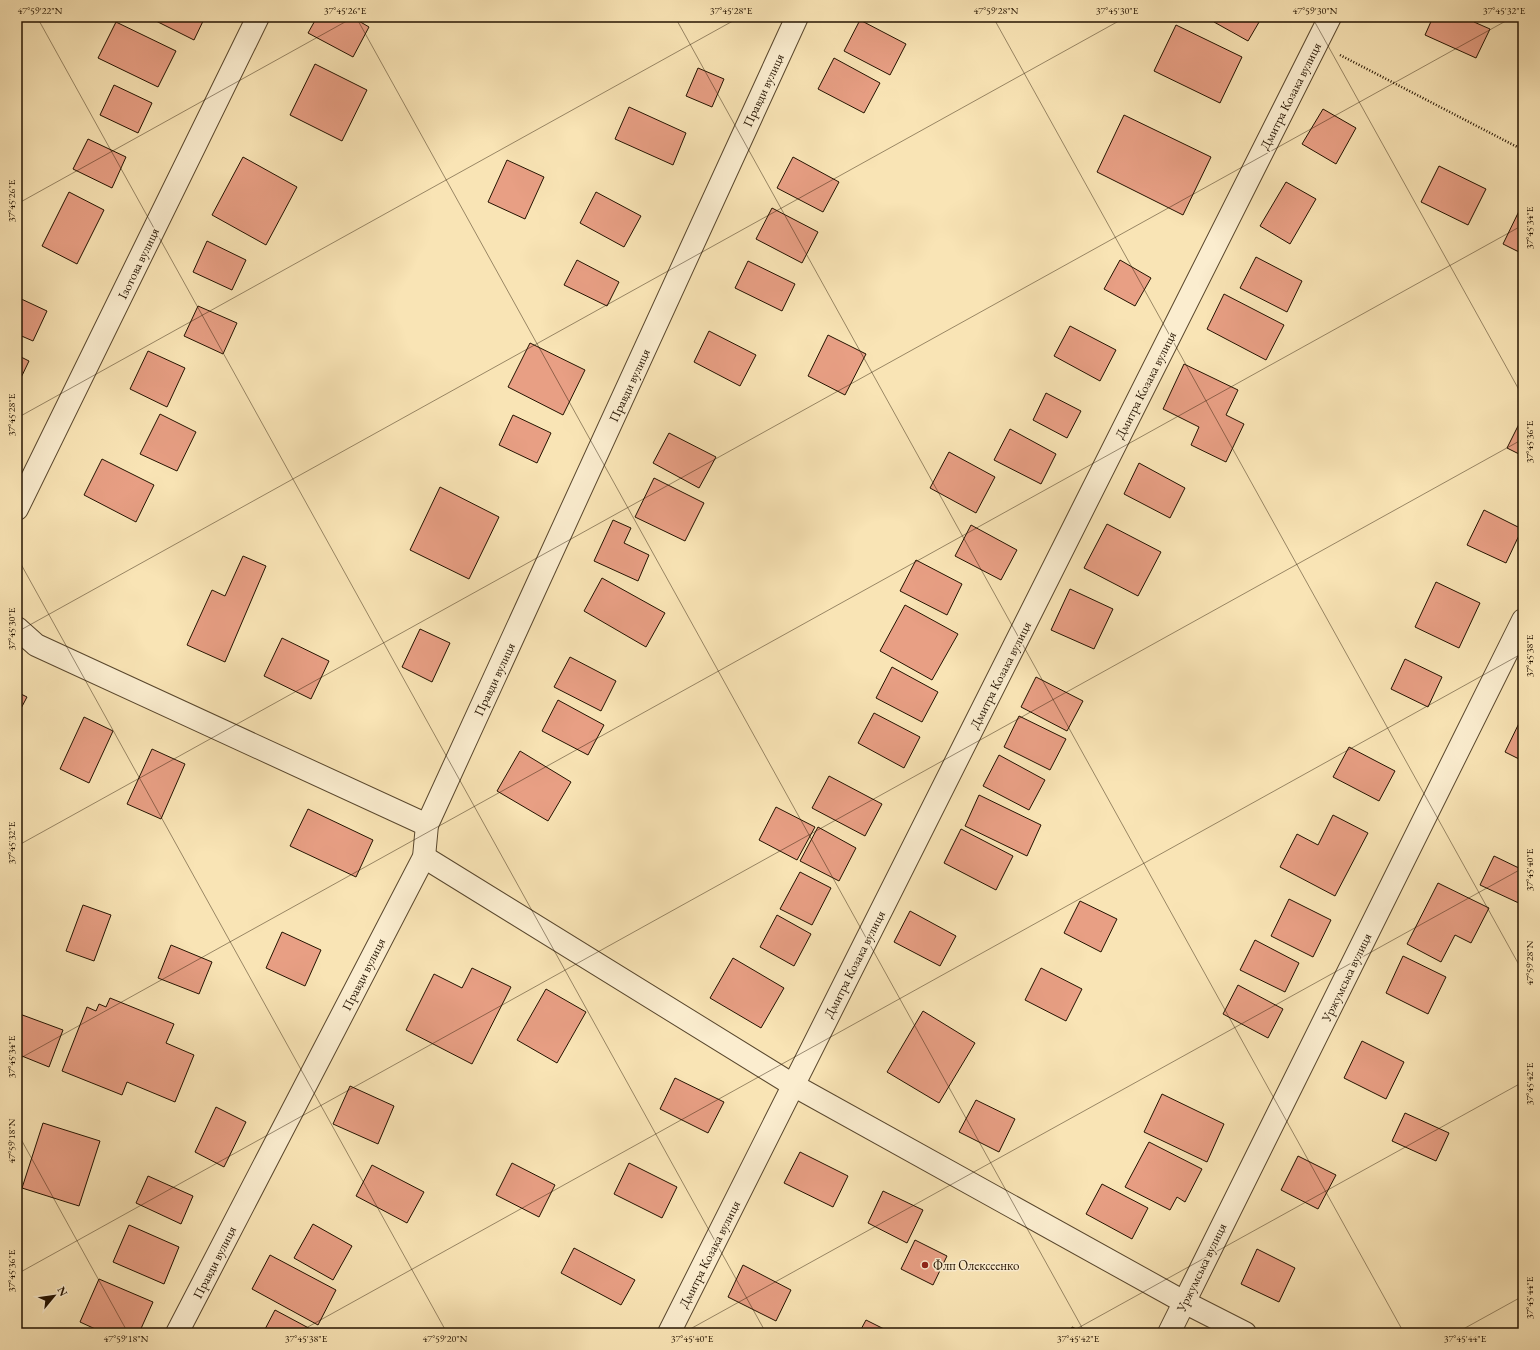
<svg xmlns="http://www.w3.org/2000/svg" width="1540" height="1350" viewBox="0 0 1540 1350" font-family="'EB Garamond',serif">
  <rect width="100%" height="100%" fill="#f9e4b5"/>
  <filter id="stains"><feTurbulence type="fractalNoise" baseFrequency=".005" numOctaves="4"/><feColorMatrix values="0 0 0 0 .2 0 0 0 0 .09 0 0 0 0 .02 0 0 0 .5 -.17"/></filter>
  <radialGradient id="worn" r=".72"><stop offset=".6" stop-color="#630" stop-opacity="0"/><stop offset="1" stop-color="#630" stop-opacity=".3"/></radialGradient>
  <g fill="#e89f84" stroke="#241300">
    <polygon points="148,17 205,17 194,40"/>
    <polygon points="317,17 352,17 369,27 353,57 308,33"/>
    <polygon points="1217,17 1262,17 1248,41 1214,22"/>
    <polygon points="1433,17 1476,17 1474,22 1490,29 1476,58 1425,35"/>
    <polygon points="860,20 906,44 890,75 844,51"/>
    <polygon points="116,22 176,51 158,87 98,58"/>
    <polygon points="1176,25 1242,57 1220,103 1154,71"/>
    <polygon points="834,58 880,83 864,113 818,89"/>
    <polygon points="315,64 367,90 342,141 290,115"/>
    <polygon points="698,68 724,79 712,107 686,96"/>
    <polygon points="114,85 152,103 138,133 100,115"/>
    <polygon points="629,107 686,133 673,165 615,139"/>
    <polygon points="1323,109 1356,128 1336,164 1302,144"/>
    <polygon points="1124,115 1211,157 1183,215 1097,172"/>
    <polygon points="88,139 126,157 112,188 73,169"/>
    <polygon points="243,157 297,187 266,245 212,215"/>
    <polygon points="793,157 839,182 823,212 777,188"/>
    <polygon points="507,160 544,177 525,219 488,202"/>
    <polygon points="1439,166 1486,189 1468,225 1421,202"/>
    <polygon points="1286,182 1316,199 1290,244 1260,226"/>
    <polygon points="69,192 104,210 77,264 42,246"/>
    <polygon points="596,192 641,216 624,247 580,223"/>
    <polygon points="1521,207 1523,208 1523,254 1503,244"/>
    <polygon points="772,208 818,232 802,263 756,239"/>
    <polygon points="207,241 246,260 232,290 193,272"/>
    <polygon points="1256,257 1302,281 1287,312 1240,288"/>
    <polygon points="577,260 619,282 607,306 564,285"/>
    <polygon points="1120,260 1151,278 1135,306 1104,289"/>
    <polygon points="748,261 795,284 782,311 735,288"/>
    <polygon points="1224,294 1284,325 1266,360 1207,329"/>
    <polygon points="17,297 47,311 33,341 17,334"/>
    <polygon points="198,306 237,323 223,354 184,336"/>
    <polygon points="1070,326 1116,350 1100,381 1054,356"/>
    <polygon points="709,331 756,355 740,386 694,362"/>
    <polygon points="828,335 866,354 845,395 808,376"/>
    <polygon points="530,343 585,370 563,415 508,387"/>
    <polygon points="148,351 185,368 167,407 130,389"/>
    <polygon points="17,355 29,361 17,386"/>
    <polygon points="1184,364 1238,390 1226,415 1244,424 1226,462 1191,445 1199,427 1163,409"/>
    <polygon points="1046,393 1081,411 1067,438 1033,420"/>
    <polygon points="160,414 196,432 177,471 140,454"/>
    <polygon points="513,415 551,433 537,463 499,445"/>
    <polygon points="1523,416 1523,456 1507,448"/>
    <polygon points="1010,429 1056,454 1041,484 994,460"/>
    <polygon points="669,433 716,457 699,488 653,463"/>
    <polygon points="949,452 995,477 976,513 930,488"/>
    <polygon points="102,459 154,485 136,522 84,495"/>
    <polygon points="1139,463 1185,488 1170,518 1124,494"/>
    <polygon points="654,478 704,503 685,541 635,517"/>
    <polygon points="440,487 499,517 469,579 410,550"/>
    <polygon points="1484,510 1522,529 1506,563 1467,545"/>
    <polygon points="613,520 631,528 624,543 649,555 638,581 594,561"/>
    <polygon points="1107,524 1161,552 1138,596 1084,568"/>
    <polygon points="971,525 1017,550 1001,580 955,556"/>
    <polygon points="243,556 266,566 225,662 187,645 212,590 225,596"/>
    <polygon points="916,560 962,584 947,615 900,591"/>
    <polygon points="602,578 665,613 646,647 584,611"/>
    <polygon points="1436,582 1480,603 1459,648 1415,627"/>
    <polygon points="1070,589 1113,609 1094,649 1051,630"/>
    <polygon points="905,605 958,634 932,680 880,651"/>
    <polygon points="420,629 450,643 432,682 402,667"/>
    <polygon points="282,638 329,661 311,699 264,676"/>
    <polygon points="570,657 616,681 601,711 554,687"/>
    <polygon points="1405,659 1442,677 1428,707 1391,689"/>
    <polygon points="892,667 938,692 922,722 876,698"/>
    <polygon points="1036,677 1083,701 1067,731 1021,707"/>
    <polygon points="17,692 27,697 17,716"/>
    <polygon points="558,700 604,725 588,755 542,731"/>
    <polygon points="874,713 920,737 904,768 858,743"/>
    <polygon points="1523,715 1523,761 1505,752"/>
    <polygon points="1019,716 1066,739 1050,770 1004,747"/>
    <polygon points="84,717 113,731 89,783 60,769"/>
    <polygon points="1349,747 1395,771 1379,801 1333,777"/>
    <polygon points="152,749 185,764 161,819 127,804"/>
    <polygon points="520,751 571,782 548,821 497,791"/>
    <polygon points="999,755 1045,780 1029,810 983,786"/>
    <polygon points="829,776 882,804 865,836 812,808"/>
    <polygon points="979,795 1041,825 1027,856 965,826"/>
    <polygon points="776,807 815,827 797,860 759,840"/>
    <polygon points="308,809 373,840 356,877 290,846"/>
    <polygon points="1333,815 1368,833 1335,896 1280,867 1297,834 1318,845"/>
    <polygon points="818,827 856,848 839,881 800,861"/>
    <polygon points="961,829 1013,856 996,890 944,863"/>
    <polygon points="1494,856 1523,870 1523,905 1480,885"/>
    <polygon points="800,872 831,888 812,925 780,909"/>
    <polygon points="1438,883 1489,908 1471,943 1455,935 1441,962 1407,944"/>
    <polygon points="1289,899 1331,920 1313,957 1271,936"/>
    <polygon points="1080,901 1117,919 1101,952 1064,933"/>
    <polygon points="83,905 111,915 94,961 66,951"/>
    <polygon points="910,911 956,936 940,966 894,942"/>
    <polygon points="777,915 811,934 794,966 760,947"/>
    <polygon points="282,932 321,950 305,986 266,968"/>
    <polygon points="1255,940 1299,963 1285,992 1240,970"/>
    <polygon points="171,945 212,962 199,994 158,978"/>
    <polygon points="1403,956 1446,977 1428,1014 1386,993"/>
    <polygon points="733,958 784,988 761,1028 710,998"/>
    <polygon points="472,968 511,987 472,1064 406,1030 434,974 462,988"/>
    <polygon points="1041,968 1082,989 1066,1021 1025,1000"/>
    <polygon points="1238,985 1283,1009 1268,1038 1223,1014"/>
    <polygon points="546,989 586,1012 557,1063 517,1040"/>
    <polygon points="110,998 174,1024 166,1043 194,1055 175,1102 127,1082 122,1095 62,1071 87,1007 96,1011 99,1004 106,1007"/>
    <polygon points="923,1011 975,1043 939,1103 887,1072"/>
    <polygon points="17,1013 63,1030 49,1067 17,1054"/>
    <polygon points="1362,1041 1404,1062 1386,1099 1344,1078"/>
    <polygon points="675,1078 724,1102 708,1133 660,1109"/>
    <polygon points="350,1086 394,1106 378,1144 333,1124"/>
    <polygon points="1162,1094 1224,1124 1207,1162 1144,1132"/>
    <polygon points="976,1100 1015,1119 999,1152 959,1132"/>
    <polygon points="216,1107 246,1122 224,1167 195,1152"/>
    <polygon points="1405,1113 1449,1133 1436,1161 1392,1141"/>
    <polygon points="43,1123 100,1141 79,1206 22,1188"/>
    <polygon points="1149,1142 1202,1169 1185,1202 1177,1197 1170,1210 1125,1187"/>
    <polygon points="800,1152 848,1176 833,1207 784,1183"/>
    <polygon points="1298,1156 1336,1175 1318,1209 1281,1190"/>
    <polygon points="512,1163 555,1185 539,1217 496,1195"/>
    <polygon points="629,1163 677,1187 662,1218 614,1194"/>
    <polygon points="372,1165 424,1192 407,1223 356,1196"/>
    <polygon points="148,1176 193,1196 181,1224 136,1203"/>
    <polygon points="1102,1184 1148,1208 1132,1239 1086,1214"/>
    <polygon points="883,1191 923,1210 907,1243 868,1223"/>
    <polygon points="313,1224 352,1246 333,1280 294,1258"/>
    <polygon points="129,1225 179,1247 164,1284 113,1262"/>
    <polygon points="915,1240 947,1256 933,1285 901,1269"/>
    <polygon points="574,1248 635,1280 621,1305 561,1273"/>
    <polygon points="1257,1249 1295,1268 1279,1302 1241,1284"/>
    <polygon points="270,1255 336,1290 318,1325 252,1289"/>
    <polygon points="743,1265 791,1290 776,1321 728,1297"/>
    <polygon points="99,1279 153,1302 139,1333 104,1333 80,1322"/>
    <polygon points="275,1310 318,1333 263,1333"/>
    <polygon points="866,1320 892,1333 859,1333"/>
    <polygon points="1072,1327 1085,1333 1069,1333"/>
  </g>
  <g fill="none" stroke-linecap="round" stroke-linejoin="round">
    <g stroke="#59472d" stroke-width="24">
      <g id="minor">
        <polyline points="17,509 258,17"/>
        <polyline points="17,628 36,645 427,825"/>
        <polyline points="424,857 793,1085 1184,1302 1245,1333"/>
        <polyline points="177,1333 424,857 427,825 797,17"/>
        <polyline points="669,1333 1330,17"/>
        <polyline points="1169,1333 1523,620"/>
      </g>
    </g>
    <polyline stroke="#241300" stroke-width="2.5" stroke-dasharray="1 2" stroke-linecap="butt" points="1340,55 1523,150"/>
    <use href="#minor" stroke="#fbedcf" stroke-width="22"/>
  </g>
  <path fill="none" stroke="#241300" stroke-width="1" stroke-opacity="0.45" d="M37,17L766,1333M356,17L1085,1333M675,17L1404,1333M993,17L1523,972M1312,17L1523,397M17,204L354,17M17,418L740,17M17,557L447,1333M17,632L1126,17M17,846L1513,17M17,1060L1523,225M17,1132L128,1333M17,1274L1523,439M297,1333L1523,653M683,1333L1523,868M1069,1333L1523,1082M1456,1333L1523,1296"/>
  <circle fill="#8f2418" stroke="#fbedcf" stroke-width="1.5" cx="925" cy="1265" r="4"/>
  <g text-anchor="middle" stroke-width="3" stroke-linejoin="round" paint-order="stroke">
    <g font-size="13" fill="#241300" stroke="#fbedcf">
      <text transform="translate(763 90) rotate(-65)" y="5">Правди вулиця</text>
      <text transform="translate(1290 96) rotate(-63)" y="5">Дмитра Козака вулиця</text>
      <text transform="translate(138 263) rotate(-64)" y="5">Ізотова вулиця</text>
      <text transform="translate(629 385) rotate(-65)" y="5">Правди вулиця</text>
      <text transform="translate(1145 385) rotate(-63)" y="5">Дмитра Козака вулиця</text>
      <text transform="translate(1000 675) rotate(-63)" y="5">Дмитра Козака вулиця</text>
      <text transform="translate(494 679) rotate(-65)" y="5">Правди вулиця</text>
      <text transform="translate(854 964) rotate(-63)" y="5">Дмитра Козака вулиця</text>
      <text transform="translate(363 974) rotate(-63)" y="5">Правди вулиця</text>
      <text transform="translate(1346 977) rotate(-64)" y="5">Уржумська вулиця</text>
      <text transform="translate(709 1254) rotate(-63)" y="5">Дмитра Козака вулиця</text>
      <text transform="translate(214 1262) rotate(-63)" y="5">Правди вулиця</text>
      <text transform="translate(1201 1267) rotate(-64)" y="5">Уржумська вулиця</text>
    </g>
    <g font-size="13" fill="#241300" stroke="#fbedcf" text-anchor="start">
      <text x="933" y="1270">Флп Олексеенко</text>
    </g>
  </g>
  <rect width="1540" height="1350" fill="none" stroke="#f9e4b5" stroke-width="44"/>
  <g transform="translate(54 1296) rotate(61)" stroke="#fbedcf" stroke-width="3" paint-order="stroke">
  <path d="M0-3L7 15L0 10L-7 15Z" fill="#241300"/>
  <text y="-6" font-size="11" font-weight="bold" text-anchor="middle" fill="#241300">N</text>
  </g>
  <rect x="22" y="22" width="1496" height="1306" fill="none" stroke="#241300" stroke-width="1.5"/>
  <g font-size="10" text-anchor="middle" fill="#241300">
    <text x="40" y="14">47°59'22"N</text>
    <text x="345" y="14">37°45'26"E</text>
    <text x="731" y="14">37°45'28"E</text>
    <text x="996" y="14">47°59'28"N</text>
    <text x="1117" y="14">37°45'30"E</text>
    <text x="1315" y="14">47°59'30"N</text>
    <text x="1504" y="14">37°45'32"E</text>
    <text transform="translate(11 201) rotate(-90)" y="4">37°45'26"E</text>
    <text transform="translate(1529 228) rotate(-90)" y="4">37°45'34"E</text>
    <text transform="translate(11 415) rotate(-90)" y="4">37°45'28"E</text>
    <text transform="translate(1529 442) rotate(-90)" y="4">37°45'36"E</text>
    <text transform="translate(11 629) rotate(-90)" y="4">37°45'30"E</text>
    <text transform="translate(1529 656) rotate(-90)" y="4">37°45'38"E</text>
    <text transform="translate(11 843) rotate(-90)" y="4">37°45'32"E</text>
    <text transform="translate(1529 870) rotate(-90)" y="4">37°45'40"E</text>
    <text transform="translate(1529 963) rotate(-90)" y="4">47°59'28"N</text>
    <text transform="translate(11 1057) rotate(-90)" y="4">37°45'34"E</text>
    <text transform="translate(1529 1084) rotate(-90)" y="4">37°45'42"E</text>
    <text transform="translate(11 1141) rotate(-90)" y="4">47°59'18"N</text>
    <text transform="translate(11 1271) rotate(-90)" y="4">37°45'36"E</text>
    <text transform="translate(1529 1298) rotate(-90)" y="4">37°45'44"E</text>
    <text x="126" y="1342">47°59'18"N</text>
    <text x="306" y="1342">37°45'38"E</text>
    <text x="445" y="1342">47°59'20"N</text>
    <text x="692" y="1342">37°45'40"E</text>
    <text x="1078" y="1342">37°45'42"E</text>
    <text x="1465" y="1342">37°45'44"E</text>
  </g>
  <rect width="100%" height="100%" filter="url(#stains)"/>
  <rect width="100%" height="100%" fill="url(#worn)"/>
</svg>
